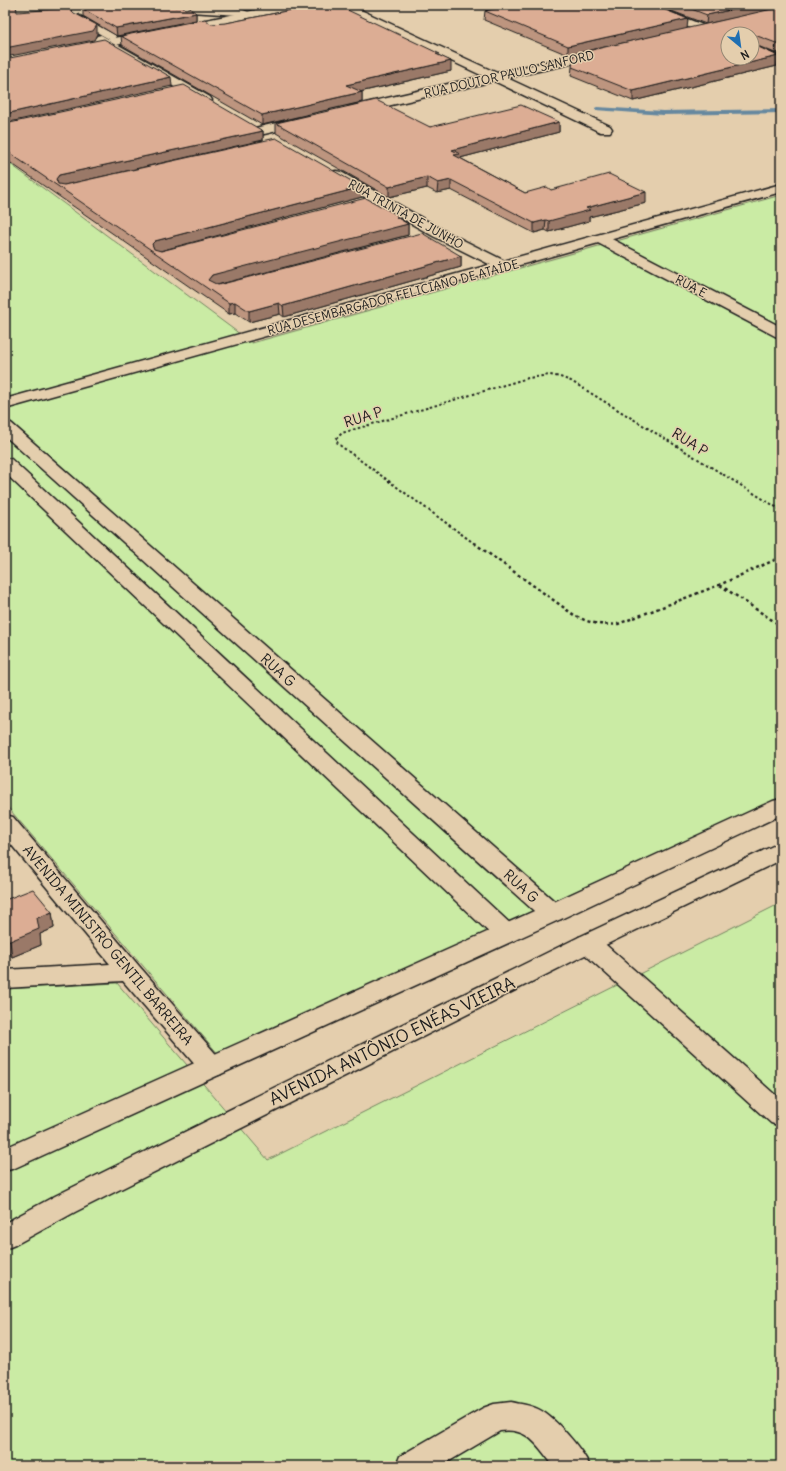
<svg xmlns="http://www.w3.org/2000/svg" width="786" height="1471" font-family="Delius,sans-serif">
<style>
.green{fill:#caeba4;stroke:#738460}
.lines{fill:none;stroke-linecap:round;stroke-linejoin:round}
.stream{fill:#66889f;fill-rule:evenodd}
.lane-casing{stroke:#1c1c1c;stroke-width:3}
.street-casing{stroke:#1c1c1c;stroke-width:3}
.secondary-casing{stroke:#1c1c1c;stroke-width:3}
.path-far1{stroke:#1c1c1c;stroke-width:2;stroke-dasharray:2.5 2.5;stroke-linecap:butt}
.path{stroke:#1c1c1c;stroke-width:2.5;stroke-dasharray:3 3;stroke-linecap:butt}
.lane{fill:#e4cead;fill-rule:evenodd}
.street{fill:#e4cead;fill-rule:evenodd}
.secondary{fill:#e4cead;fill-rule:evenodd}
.wall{fill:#bd957f;stroke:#1c1c1c}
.shaded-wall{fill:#9a7968;stroke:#1c1c1c}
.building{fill:#dcad94;stroke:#1c1c1c}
.labels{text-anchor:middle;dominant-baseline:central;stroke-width:3;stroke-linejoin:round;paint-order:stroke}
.far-street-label{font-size:12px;fill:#1c1c1c;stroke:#e4cead}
.street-label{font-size:14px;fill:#1c1c1c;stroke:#e4cead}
.near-street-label{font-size:17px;fill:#1c1c1c;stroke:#e4cead}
</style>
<rect width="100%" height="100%" fill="#e4cead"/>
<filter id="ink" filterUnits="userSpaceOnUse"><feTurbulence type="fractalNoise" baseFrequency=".025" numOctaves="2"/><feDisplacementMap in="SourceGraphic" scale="8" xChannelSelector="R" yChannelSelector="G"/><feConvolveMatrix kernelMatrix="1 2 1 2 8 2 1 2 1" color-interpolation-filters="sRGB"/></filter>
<g filter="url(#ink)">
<path class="green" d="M 5,160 L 252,343 L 781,195 L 781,797 L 219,1055 L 5,804 Z
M 781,903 L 781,1466 L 5,1466 L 5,989 L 117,983 L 268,1160 Z"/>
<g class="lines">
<path class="stream" d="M 597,107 L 663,111 L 781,109 L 781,113 L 663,115 L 595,110 L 595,108 Z"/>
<g class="lane-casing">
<path id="lane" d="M 78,15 L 115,35 L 116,37 L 112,40 L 109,39 L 75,20 L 74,18 L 75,16 Z"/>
</g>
<g class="street-casing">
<path id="street" d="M 117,5 L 180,5 L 241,9 L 251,13 L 253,15 L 251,17 L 247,18 L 239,15 L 123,8 L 119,7 Z
M 335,5 L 350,5 L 497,73 L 602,49 L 606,50 L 608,53 L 606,56 L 507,78 L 610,126 L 612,129 L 610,132 L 600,132 L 494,81 L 353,114 L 348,113 L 347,110 L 348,107 L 483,76 L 337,7 Z
M 636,5 L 652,5 L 728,35 L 728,43 L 638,7 Z
M 101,35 L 210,97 L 212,100 L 210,103 L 202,103 L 97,42 L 95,39 L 97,36 Z
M 752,45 L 781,57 L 781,65 L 752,53 Z
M 306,116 L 311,117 L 312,120 L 311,123 L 260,135 L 255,134 L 253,131 L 255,128 Z
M 336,171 L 341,172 L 443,230 L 509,263 L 512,266 L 509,269 L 504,271 L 499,269 L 433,236 L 331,178 L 329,175 L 331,172 Z
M 601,235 L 606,236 L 781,327 L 781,338 L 775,336 L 596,242 L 594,239 L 596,236 Z
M 5,422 L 11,423 L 561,907 L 564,913 L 561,919 L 552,921 L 543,919 L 5,436 Z
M 5,458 L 11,459 L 515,928 L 518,934 L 515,940 L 506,942 L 497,940 L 5,473 Z
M 5,815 L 13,817 L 139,966 L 221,1060 L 225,1067 L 221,1074 L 212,1077 L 203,1074 L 123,981 L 5,988 L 5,970 L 110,964 L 5,837 Z
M 588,935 L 597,937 L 781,1100 L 781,1126 L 771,1123 L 579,949 L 575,943 L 579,937 Z
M 511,1402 C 520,1404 530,1405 538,1409 C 555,1417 582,1449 590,1466 L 554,1466 C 537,1446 529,1427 500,1431 L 441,1466 L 396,1466 L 400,1456 L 483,1408 L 494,1404 Z"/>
</g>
<g class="secondary-casing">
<path id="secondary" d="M 281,5 L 304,5 L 302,7 L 298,8 L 81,52 L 77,51 L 75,48 L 5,61 L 5,53 L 94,37 L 100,41 Z
M 781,184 L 781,192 L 5,409 L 5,399 Z
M 781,799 L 781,815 L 561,919 L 15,1168 L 5,1171 L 5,1148 L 543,907 L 773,801 Z
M 781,844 L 781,860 L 597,949 L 75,1212 L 15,1245 L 5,1249 L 5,1223 L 55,1196 L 579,937 L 773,846 Z"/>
</g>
<path class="path-far1" d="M 475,544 L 338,444 L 336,439 L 342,433 L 528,378 L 550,375 L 560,377 L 571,381 L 781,510"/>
<path class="path" d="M 474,543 L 574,615 C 588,623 602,626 618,624 L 719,585 L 781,557
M 720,585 L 781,626"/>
<use href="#lane" class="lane"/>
<use href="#street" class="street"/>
<use href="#secondary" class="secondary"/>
</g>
<path class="wall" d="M 476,5 L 653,5 L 687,29 L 568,55 L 484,20 L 485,11 L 488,10 Z
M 656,5 L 781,5 L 781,52 L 775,53 L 728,34 L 778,56 L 777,66 L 633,101 L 571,76 L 572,67 L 706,24 Z
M 175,7 L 185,9 L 196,13 L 196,20 L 117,36 L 83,16 L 83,9 Z
M 211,24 L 440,56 L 451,71 L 360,92 L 362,92 L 362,102 L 262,125 L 122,45 L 121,36 Z
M 559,122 L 559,132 L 460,158 L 525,193 L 551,190 L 646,203 L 589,217 L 589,221 L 549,232 L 545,230 L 534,233 L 451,190 L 437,193 L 427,188 L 389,197 L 276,133 L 276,123 L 430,127 Z
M 5,124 L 263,131 L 263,140 L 63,185 L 64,185 L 362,187 L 362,197 L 160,250 L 399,219 L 408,224 L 408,235 L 216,285 L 218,285 L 461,256 L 461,267 L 284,317 L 280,314 L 249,322 L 235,313 L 229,314 L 5,159 Z
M 5,900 L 52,912 L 54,928 L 40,934 L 41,945 L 12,957 L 5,948 Z"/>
<path class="shaded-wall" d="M 753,5 L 781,5 L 781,8 L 706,24 L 707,15 Z
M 196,13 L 196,20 L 117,36 L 116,28 Z
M 688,19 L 687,29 L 568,55 L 568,46 Z
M 97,25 L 97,34 L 94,40 L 5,57 L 5,48 Z
M 781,42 L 781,52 L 775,53 L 776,43 Z
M 778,56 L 777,66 L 633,101 L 633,91 Z
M 451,61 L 451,71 L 346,95 L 346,85 Z
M 171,77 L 172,86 L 5,123 L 5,114 Z
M 362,92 L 362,102 L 262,125 L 262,115 Z
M 559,122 L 559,132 L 460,158 L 460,164 L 452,150 Z
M 263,131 L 263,140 L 60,186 L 59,187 L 56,179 L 59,175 Z
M 427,177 L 427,188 L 389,197 L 389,187 Z
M 451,180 L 451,190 L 437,193 L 438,183 Z
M 362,187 L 362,197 L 156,252 L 155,253 L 152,244 L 155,241 Z
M 646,192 L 646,203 L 589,217 L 589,221 L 549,232 L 549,221 L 586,208 Z
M 399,216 L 399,226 L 408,224 L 408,235 L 213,286 L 208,280 L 212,275 Z
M 546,220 L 545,230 L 534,233 L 534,223 Z
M 461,256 L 461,267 L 284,317 L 283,306 Z
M 235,302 L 235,313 L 229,314 L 229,303 Z
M 279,303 L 280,314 L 249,322 L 249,311 Z
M 52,912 L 54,928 L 40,934 L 41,945 L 12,957 L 10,941 L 37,918 Z"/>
<path class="building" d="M 5,5 L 16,5 L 17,12 L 69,8 L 74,13 L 97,25 L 93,31 L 5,48 Z
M 138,5 L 174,5 L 175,7 L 183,6 L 185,9 L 190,8 L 196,13 L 116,28 L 83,9 Z
M 316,5 L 337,5 L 440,54 L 436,54 L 451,61 L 346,85 L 362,92 L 262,115 L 121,36 L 205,19 L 211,24 L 226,23 Z
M 498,5 L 653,5 L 688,19 L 568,46 L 485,11 L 503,7 Z
M 681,5 L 753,5 L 707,15 Z
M 781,7 L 781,42 L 776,43 L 752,34 L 752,38 L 752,34 L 728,34 L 728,58 L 752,58 L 752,44 L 778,56 L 633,91 L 572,67 L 574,54 Z
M 104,39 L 171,77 L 5,114 L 5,59 Z
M 184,85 L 263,131 L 59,175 L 56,179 L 58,184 L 64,185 L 276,138 L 362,187 L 155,241 L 152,244 L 154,249 L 161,251 L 366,198 L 399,216 L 396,217 L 408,224 L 212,275 L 208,280 L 218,285 L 422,233 L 461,256 L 283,306 L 279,303 L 249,311 L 235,302 L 229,303 L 220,297 L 5,150 L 5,124 Z
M 376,100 L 430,127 L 521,105 L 559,122 L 452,150 L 460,154 L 454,155 L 525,193 L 547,187 L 551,190 L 609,174 L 646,192 L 586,208 L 590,210 L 549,221 L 546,220 L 534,223 L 451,180 L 438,183 L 427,177 L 389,187 L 276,123 Z
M 33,889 L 52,912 L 37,918 L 39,929 L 10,941 L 5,935 L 5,916 L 7,916 L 5,914 L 5,900 Z"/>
</g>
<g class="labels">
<g class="far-street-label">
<text transform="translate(509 74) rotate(-13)">RUA DOUTOR PAULO SANFORD</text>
<text transform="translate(406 214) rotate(29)">RUA TRINTA DE JUNHO</text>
<text transform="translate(691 286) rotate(28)">RUA E</text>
<text transform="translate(393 297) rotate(-15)">RUA DESEMBARGADOR FELICIANO DE ATAÍDE</text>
</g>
<g class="street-label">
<text transform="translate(363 417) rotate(-17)">RUA P</text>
<text transform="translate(690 442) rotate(32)">RUA P</text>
<text transform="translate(278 670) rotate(42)">RUA G</text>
<text transform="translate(521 886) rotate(42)">RUA G</text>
<text transform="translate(108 945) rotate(50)">AVENIDA MINISTRO GENTIL BARREIRA</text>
</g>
<g class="near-street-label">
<text transform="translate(392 1041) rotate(-26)">AVENIDA ANTÔNIO ENÉAS VIEIRA</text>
</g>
</g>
<rect width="786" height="1471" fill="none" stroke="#e4cead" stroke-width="20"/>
<rect x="10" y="10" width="766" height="1451" fill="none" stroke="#1c1c1c" stroke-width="1.5" filter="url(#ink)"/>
<g transform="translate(740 46) rotate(151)"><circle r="19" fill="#e4cead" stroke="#948773"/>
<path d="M0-3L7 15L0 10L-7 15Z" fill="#1f6fb2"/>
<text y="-6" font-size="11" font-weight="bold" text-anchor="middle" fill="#1c1c1c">N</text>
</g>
</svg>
